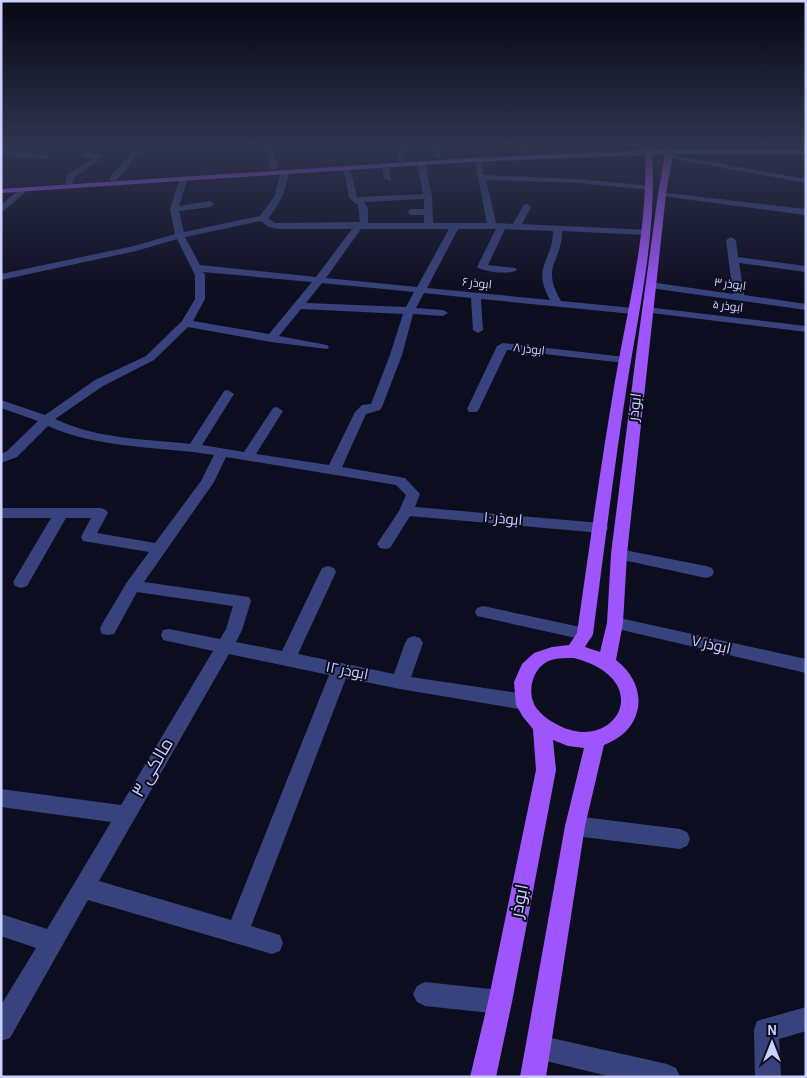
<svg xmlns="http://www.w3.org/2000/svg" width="807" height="1078" font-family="'Alegreya Sans',Cairo,sans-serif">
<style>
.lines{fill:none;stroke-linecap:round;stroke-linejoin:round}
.minor{fill:#38437e;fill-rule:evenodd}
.major{fill:#9f55fd;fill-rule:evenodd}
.labels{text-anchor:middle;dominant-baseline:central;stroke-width:4;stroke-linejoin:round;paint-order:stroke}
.far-street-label{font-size:12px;fill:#ccd0fe;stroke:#0d0d20}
.street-label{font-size:15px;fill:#ccd0fe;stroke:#0d0d20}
.near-street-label{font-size:18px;fill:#ccd0fe;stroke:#0d0d20}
</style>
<rect width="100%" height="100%" fill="#0d0d20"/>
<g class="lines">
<path class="minor" d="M 137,146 L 144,146 L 116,181 L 110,181 L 110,177 Z
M 265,146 L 305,146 L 301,148 L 273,150 L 278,168 L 274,170 L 270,168 Z
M 400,146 L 407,146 L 404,160 L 400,162 L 396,160 Z
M 435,146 L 442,146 L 440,159 L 433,157 Z
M 524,146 L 531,146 L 523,154 L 519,152 Z
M 604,146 L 615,146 L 616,147 L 612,149 Z
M 796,146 L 804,146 L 805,147 L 801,149 Z
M 6,152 L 45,155 L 49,157 L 45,159 L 9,156 L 5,154 Z
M 83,153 L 101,154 L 105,156 L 75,177 L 72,184 L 66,184 L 65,182 L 68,174 L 93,158 L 83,157 Z
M 666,154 L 806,179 L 806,183 L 669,158 L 666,158 Z
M 474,157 L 481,159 L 484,175 L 579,179 L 653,186 L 654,188 L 650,190 L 579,183 L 486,180 L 496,223 L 513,224 L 524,205 L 527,204 L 531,207 L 522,224 L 649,230 L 649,234 L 646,235 L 562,231 C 562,263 540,265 561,301 L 633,308 L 638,311 L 633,314 L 481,299 L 483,330 L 478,333 L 473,330 L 471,298 L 424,293 L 416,308 L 443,310 L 448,313 L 443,316 L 413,314 L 402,355 L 382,407 L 380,410 L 366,414 L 342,467 L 405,478 L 420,494 L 415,507 L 601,523 L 606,524 L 608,528 L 606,532 L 601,533 L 410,516 L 390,548 L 385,549 L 380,548 L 377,544 L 399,511 L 406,495 L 396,485 L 226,457 L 214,482 L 144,582 L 249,597 L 251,601 L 242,630 L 236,642 L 282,651 L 322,568 L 328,566 L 334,568 L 336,572 L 298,654 L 394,674 L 405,643 L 408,638 L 414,636 L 420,638 L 423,643 L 411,677 L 525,694 L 531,697 L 534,702 L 531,707 L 525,710 L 400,689 L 346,678 L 251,926 L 280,935 L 283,943 L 280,951 L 272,954 L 88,900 L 10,1038 L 1,1041 L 1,1005 L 36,948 L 1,936 L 1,914 L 47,929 L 111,822 L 1,807 L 1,789 L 121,805 L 213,651 L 163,640 L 161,635 L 163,630 L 169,629 L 220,639 L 226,629 L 233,606 L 137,592 L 114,634 L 108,635 L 102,634 L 100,629 L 102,624 L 127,582 L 149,552 L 83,541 L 81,537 L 91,518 L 66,518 L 27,586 L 21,588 L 15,586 L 13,582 L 51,518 L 1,518 L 1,508 L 101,508 L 106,510 L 108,513 L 97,533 L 155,543 L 201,481 L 214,455 C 159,446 99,449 48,426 L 17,457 L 1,463 L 1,454 L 7,451 L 38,421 L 1,408 L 1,400 L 45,415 L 95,380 L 146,356 L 182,321 L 195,299 L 195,275 L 177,239 L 136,251 L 1,280 L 1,274 L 134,246 L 175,234 L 170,209 L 180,178 L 184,176 L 188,178 L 179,206 L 210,201 L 214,204 L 210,207 L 179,211 L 184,232 L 260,216 L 274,197 L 281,172 L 285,170 L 289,172 C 286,189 280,205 268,218 L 275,223 L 360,222 L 358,205 L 349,198 L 343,166 L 350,168 L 357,197 L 359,197 L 423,194 L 417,163 L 421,161 L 425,163 L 432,196 L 433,223 L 487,223 ZM 424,199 L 424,209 L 411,209 L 407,212 L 411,215 L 424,215 L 424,223 L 368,223 L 368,208 L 364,202 ZM 261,221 L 269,227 L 279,229 L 352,229 L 316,277 L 200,265 L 185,237 ZM 361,229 L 449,229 L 417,287 L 326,278 ZM 458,229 L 496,229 L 477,267 C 484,272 510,275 517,270 L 515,268 L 488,265 L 505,229 L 553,231 C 553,262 531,265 550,300 L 427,288 ZM 203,272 L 312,282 L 269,334 L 193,321 L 205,299 L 205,275 ZM 322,283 L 414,292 L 406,307 L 306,303 ZM 301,309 L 403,314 L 390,355 L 371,404 L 362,405 L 355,412 L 329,465 L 256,454 L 283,411 L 277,407 L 273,408 L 244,452 L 202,445 L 234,394 L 228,390 L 224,391 L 190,444 C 145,439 97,439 55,419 L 103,386 L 154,360 L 188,327 L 271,342 L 327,349 L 329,347 L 327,345 L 279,336 ZM 229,654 L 329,675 L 231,920 L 99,881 Z
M 382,163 L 389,165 L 391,181 L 384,179 Z
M 21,188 L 28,190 L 1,213 L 1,205 Z
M 659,192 L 806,209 L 806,215 L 662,196 L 658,194 Z
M 731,237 L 736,240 L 738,257 L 806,266 L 806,272 L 739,263 L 744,295 L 806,304 L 806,310 L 650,288 L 645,285 L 650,282 L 733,294 L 726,240 Z
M 647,307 L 806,326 L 806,332 L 643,312 L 642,310 L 643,308 Z
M 503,343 L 625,357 L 631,360 L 625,363 L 507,350 L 479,409 L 477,412 L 469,412 L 467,409 L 497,346 Z
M 619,549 L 706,566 L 712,568 L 714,572 L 712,576 L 706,578 L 614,558 L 611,554 L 614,550 Z
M 483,606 L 585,628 L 591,629 L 593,634 L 591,639 L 585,640 L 477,616 L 475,612 L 477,608 Z
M 615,617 L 806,659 L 806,673 L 609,627 L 607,623 L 609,619 Z
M 575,816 L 680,829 L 687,832 L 690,839 L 687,846 L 680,849 L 575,836 L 568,833 L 565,826 L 568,819 Z
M 425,982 L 500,990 L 508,994 L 512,1002 L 508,1010 L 500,1014 L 425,1006 L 417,1002 L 413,994 L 417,986 Z
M 806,1007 L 806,1031 L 779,1039 L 781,1077 L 755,1077 L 754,1030 L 757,1021 Z
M 538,1035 L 667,1064 L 676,1068 L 680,1077 L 612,1077 L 538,1059 L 529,1056 L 526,1047 L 529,1038 Z"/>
<path class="major" d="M 645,146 L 651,146 L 652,150 L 665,150 L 665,146 L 671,146 L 672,150 L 806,150 L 806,154 L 673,154 L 666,194 L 627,554 L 623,623 L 616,660 C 650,686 645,730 604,745 L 585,826 L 546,1077 L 520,1077 L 565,826 L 584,748 L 568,746 L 553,740 L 556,770 L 512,1002 L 496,1077 L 470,1077 L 488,1002 L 536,770 L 533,729 L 523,717 L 516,705 L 514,682 L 522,664 L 534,653 L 552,647 L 569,645 L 577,633 C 589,549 601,464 615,381 C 628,306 648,231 645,155 L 469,162 L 1,193 L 1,189 L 469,158 L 645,150 ZM 665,154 L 658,194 L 636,355 L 611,554 L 607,623 L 600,652 L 585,647 L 593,634 C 604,551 614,468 627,385 C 639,309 657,232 652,155 ZM 574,658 C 658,680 615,755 558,725 C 548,720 537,712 533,702 C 528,686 534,666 551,660 C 558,658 567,658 574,658 Z"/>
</g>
<linearGradient id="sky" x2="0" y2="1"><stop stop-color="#070712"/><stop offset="0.49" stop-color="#2f354e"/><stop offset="1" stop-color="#2f354e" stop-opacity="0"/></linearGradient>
<rect width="807" height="296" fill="url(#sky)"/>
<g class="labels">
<g class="far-street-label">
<text transform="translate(477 283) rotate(6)">ابوذر ۶</text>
<text transform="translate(730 284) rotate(8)">ابوذر ۳</text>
<text transform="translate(728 306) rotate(7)">ابوذر ۵</text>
<text transform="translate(529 349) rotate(7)">ابوذر ۸</text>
</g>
<g class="street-label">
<text transform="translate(635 407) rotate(-83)">ابوذر</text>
<text transform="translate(503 519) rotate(5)">ابوذر ۱۰</text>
<text transform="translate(711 645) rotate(13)">ابوذر ۷</text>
<text transform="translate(347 671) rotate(11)">ابوذر ۱۲</text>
</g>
<g class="near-street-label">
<text transform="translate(153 768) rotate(-60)">مالکی ۳</text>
<text transform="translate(520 901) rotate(-79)">ابوذر</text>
</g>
</g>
<rect width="807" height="1078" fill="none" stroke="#ccd0fe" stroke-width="5"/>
<g transform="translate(772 1043)" stroke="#0d0d20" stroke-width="4" paint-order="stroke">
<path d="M0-4L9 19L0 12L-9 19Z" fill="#ccd0fe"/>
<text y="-8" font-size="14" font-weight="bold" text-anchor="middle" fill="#ccd0fe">N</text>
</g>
</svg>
